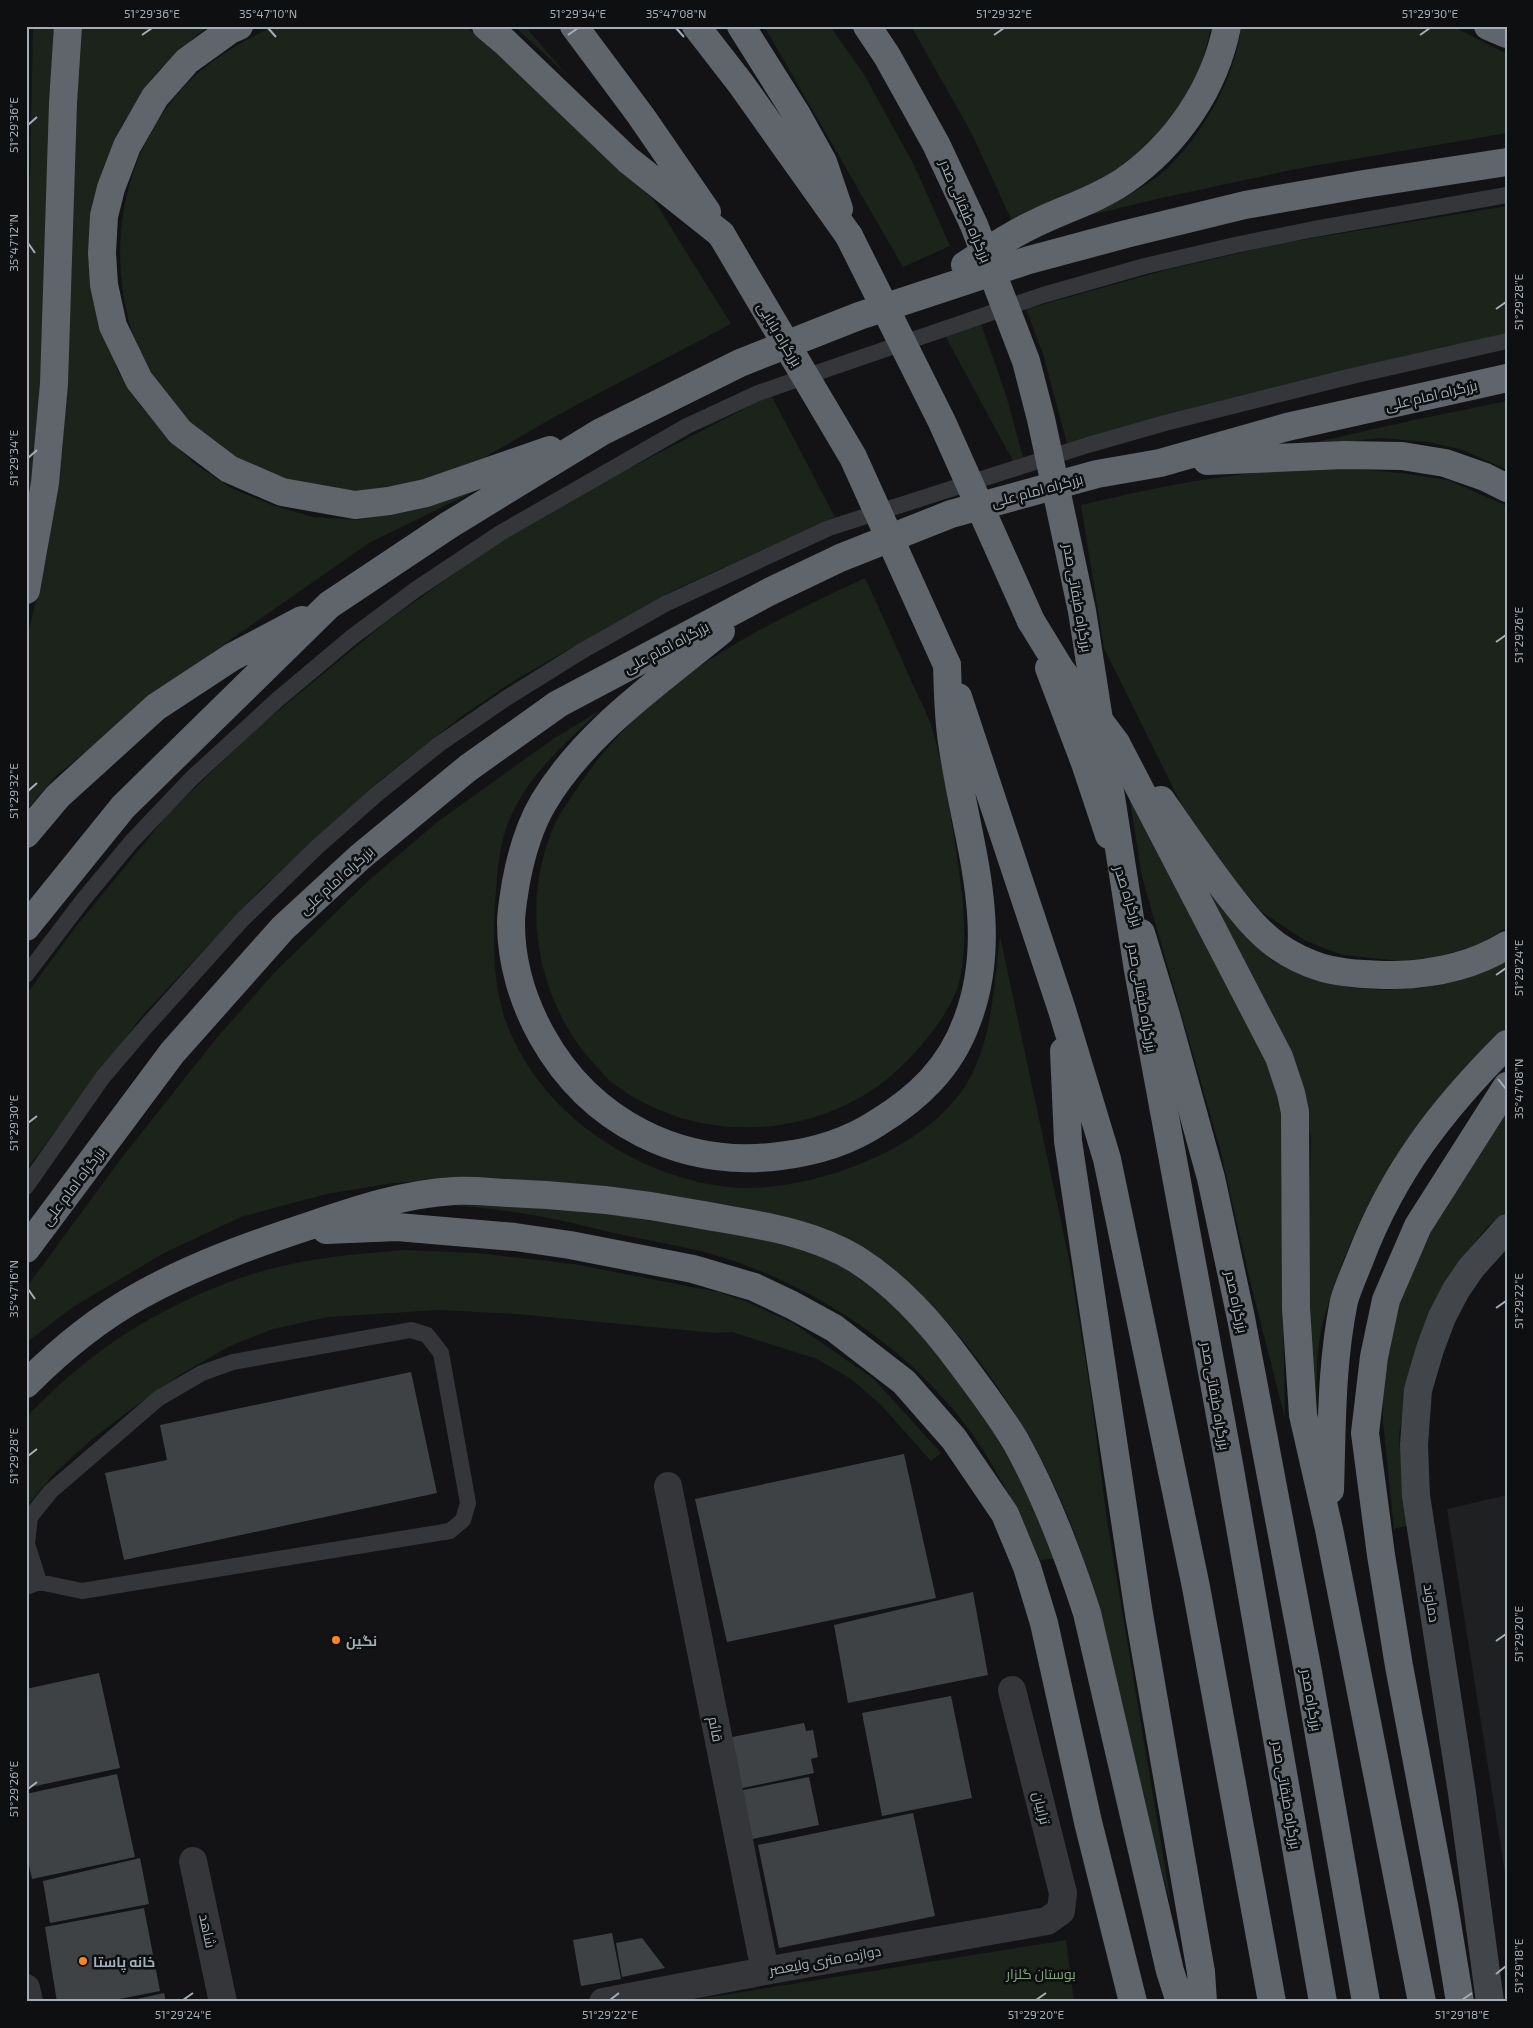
<svg xmlns="http://www.w3.org/2000/svg" width="1533" height="2028" font-family="'Exo 2',Cairo,sans-serif">
<style>
.built{fill:#1f2022}
.green{fill:#1b231b}
.building{fill:#3f4245}
.lines{fill:none;stroke-linecap:round;stroke-linejoin:round}
.lane{stroke:#34363a;stroke-width:16}
.street{stroke:#34363a;stroke-width:28}
.secondary{stroke:#42464a;stroke-width:28}
.highway{stroke:#60656c;stroke-width:28}
.highway-bridge{stroke:#60656c;stroke-width:28}
.ticks{fill:none;stroke:#a4aeb6;stroke-width:2}
.poi-dot{fill:#fe8422;stroke:#0e0f10;stroke-width:2}
.labels{text-anchor:middle;dominant-baseline:central;stroke-width:5;stroke-linejoin:round;paint-order:stroke}
.street-label{font-size:14px;fill:#a4aeb6;stroke:#0e0f10}
.poi-label{font-size:14px;font-weight:bold;fill:#a4aeb6;stroke:#0e0f10;text-anchor:start}
.park-label{font-size:14px;fill:#80a379;stroke:#0e0f10}
.neatline{fill:none;stroke:#a4aeb6;stroke-width:2}
.ticks-label{font-size:12px;text-anchor:middle;fill:#a4aeb6}
</style>
<rect width="100%" height="100%" fill="#131315"/>
<path class="built" d="M 1507,1495 L 1507,1885 L 1447,1509 Z"/>
<path class="green" d="M 33,26 L 56,26 L 40,429 L 26,512 L 26,385 Z
M 81,26 L 210,26 L 198,34 L 157,72 L 122,125 L 107,161 L 105,336 L 118,371 L 140,405 L 165,436 L 195,464 L 231,488 L 272,505 L 313,517 L 357,520 L 396,513 L 477,490 L 369,543 L 233,638 L 145,703 L 55,777 L 26,811 L 26,642 L 47,555 L 62,450 L 70,308 L 74,147 Z
M 274,26 L 466,26 L 507,62 L 569,122 L 654,200 L 731,324 C 672,356 612,385 553,418 C 509,442 457,479 407,487 C 357,495 299,490 253,468 C 242,463 231,454 221,447 C 213,441 203,435 195,428 C 179,415 152,378 142,359 C 136,347 132,332 128,318 C 109,241 124,161 174,98 C 200,65 237,44 274,26 Z
M 514,26 L 525,26 L 566,74 Z
M 764,26 L 830,26 L 865,76 L 915,167 L 950,246 L 903,267 Z
M 911,26 L 1211,26 C 1206,51 1199,76 1186,98 C 1171,125 1129,165 1102,180 C 1073,195 1042,207 1012,221 L 972,134 Z
M 1241,26 L 1452,26 L 1507,54 L 1507,133 L 1296,169 L 1161,198 L 1086,216 C 1110,205 1135,193 1157,177 C 1197,146 1237,77 1241,26 Z
M 1507,206 L 1507,333 L 1159,417 L 1067,444 L 1043,354 L 1026,309 L 1166,270 L 1283,243 Z
M 980,321 L 1006,395 L 1023,457 L 1013,461 L 942,330 Z
M 771,395 L 835,517 L 672,591 L 515,680 L 462,716 L 382,779 L 260,890 L 142,1016 L 26,1170 L 26,995 L 74,929 L 170,812 L 255,730 L 386,622 L 505,538 L 601,483 Z
M 1507,401 L 1507,470 L 1463,450 L 1428,442 L 1380,438 L 1285,449 L 1414,420 Z
M 1356,469 L 1402,473 L 1448,480 L 1507,506 L 1507,927 L 1479,945 L 1436,957 L 1400,961 L 1342,955 L 1304,940 L 1262,912 L 1223,868 L 1191,824 L 1104,648 L 1081,505 C 1146,490 1213,475 1280,471 C 1305,469 1331,470 1356,469 Z
M 865,578 C 880,610 895,643 909,676 C 916,692 925,708 931,725 C 942,759 947,795 953,830 C 960,879 971,933 959,983 C 950,1016 912,1059 886,1080 C 808,1141 694,1144 614,1084 C 608,1080 603,1074 598,1068 C 537,1005 519,906 554,826 C 560,812 570,800 578,787 C 649,680 754,630 865,578 Z
M 599,711 C 564,745 524,778 507,826 C 498,851 497,879 495,905 C 493,941 493,981 504,1016 C 534,1106 623,1169 714,1185 C 761,1194 817,1181 860,1164 C 904,1146 948,1119 971,1076 C 993,1033 994,983 1000,936 L 1069,1259 L 1090,1388 L 1107,1520 L 1172,1909 C 1157,1850 1140,1792 1126,1733 C 1111,1665 1098,1596 1074,1532 C 1047,1461 1007,1394 959,1336 C 938,1311 913,1289 889,1267 L 563,1183 L 490,1178 L 394,1183 L 326,1194 L 241,1217 L 164,1253 L 73,1307 L 26,1343 L 26,1288 L 120,1160 L 215,1040 L 274,973 L 367,882 L 436,823 L 553,739 Z
M 1128,788 L 1270,1065 L 1279,1092 L 1283,1126 L 1282,1251 L 1285,1418 L 1251,1285 L 1220,1149 L 1142,877 Z
M 1178,835 L 1249,937 L 1272,961 L 1308,977 L 1352,988 L 1389,990 L 1428,985 L 1507,960 L 1507,1027 C 1487,1048 1465,1068 1447,1090 C 1398,1149 1361,1207 1337,1279 C 1331,1296 1325,1313 1321,1330 C 1312,1376 1319,1435 1323,1482 L 1312,1387 L 1307,1306 L 1311,1138 L 1301,1084 L 1273,1015 Z
M 1507,1112 L 1507,1211 L 1487,1227 L 1459,1264 L 1406,1394 L 1399,1435 L 1402,1474 L 1409,1525 L 1394,1529 L 1383,1423 L 1383,1394 L 1392,1332 L 1400,1299 L 1424,1239 Z
M 448,1205 L 522,1206 L 612,1213 L 798,1244 L 862,1276 L 915,1324 L 1007,1446 L 1059,1558 L 1040,1560 C 1024,1523 1006,1487 985,1453 C 928,1363 836,1298 737,1262 C 701,1249 661,1243 623,1235 C 589,1227 554,1218 520,1213 C 496,1209 472,1207 448,1205 Z
M 404,1250 L 476,1253 L 574,1264 L 718,1292 L 745,1301 L 793,1323 L 874,1379 L 941,1453 L 931,1461 L 881,1405 L 851,1379 L 817,1359 L 732,1332 L 715,1333 L 516,1314 L 439,1310 L 328,1317 L 273,1329 L 230,1346 L 181,1374 L 133,1408 L 92,1439 L 55,1473 L 26,1507 L 26,1417 C 48,1395 70,1374 94,1356 C 141,1319 212,1284 270,1269 C 314,1257 359,1254 404,1250 Z
M 1066,1940 L 1074,2002 L 701,2002 L 698,1999 Z"/>
<path class="building" d="M 411,1372 L 437,1493 L 124,1560 L 105,1473 L 167,1460 L 160,1425 Z
M 904,1454 L 936,1598 L 727,1642 L 695,1499 Z
M 973,1592 L 988,1675 L 848,1703 L 834,1625 Z
M 99,1673 L 120,1768 L 26,1788 L 26,1689 Z
M 951,1696 L 972,1798 L 882,1816 L 862,1713 Z
M 804,1723 L 806,1731 L 813,1730 L 818,1757 L 811,1759 L 814,1773 L 733,1790 L 722,1739 Z
M 117,1774 L 135,1857 L 32,1879 L 26,1851 L 26,1794 Z
M 809,1777 L 819,1825 L 743,1841 L 733,1792 Z
M 913,1813 L 935,1916 L 779,1948 L 758,1845 Z
M 140,1858 L 149,1904 L 50,1923 L 43,1881 Z
M 144,1908 L 160,1991 L 104,2002 L 57,2002 L 45,1927 Z
M 612,1933 L 621,1979 L 581,1986 L 573,1940 Z
M 642,1938 L 665,1968 L 622,1977 L 616,1943 Z
M 164,1993 L 166,2002 L 128,2002 L 128,2001 Z"/>
<g class="lines">
<path class="lane" d="M 26,975 L 83,900 L 132,841 L 193,777 L 277,700 L 352,637 L 415,590 L 502,532 L 687,426 L 758,393 L 1043,295 L 1145,266 L 1235,245 L 1314,229 L 1507,195
M 26,1187 L 103,1077 L 143,1030 L 242,920 L 317,847 L 377,794 L 438,745 L 505,699 L 582,651 L 665,604 L 829,528 L 1088,445 L 1165,423 L 1352,376 L 1507,341
M 26,1587 L 39,1582 L 82,1591 L 450,1531 L 463,1520 L 468,1503 L 441,1353 L 427,1335 L 411,1330 L 233,1362 L 202,1373 L 159,1398 L 51,1491 L 30,1517 L 27,1544 L 39,1582"/>
<path class="street" d="M 668,1486 L 765,1971
M 193,1861 L 223,2002
M 26,1988 L 29,2002
M 603,2002 L 765,1971 L 1047,1921 L 1061,1911 L 1063,1893 L 1012,1690"/>
<path class="secondary" d="M 1490,2002 L 1462,1793 L 1416,1496 L 1414,1445 L 1418,1390 L 1430,1349 L 1442,1317 L 1456,1290 L 1471,1268 L 1507,1228"/>
<path class="highway" d="M 239,26 L 230,30 L 187,61 L 155,97 L 127,146 L 111,188 L 104,216 L 102,253 L 104,285 L 113,326 L 139,380 L 180,432 L 229,469 L 282,492 L 355,505 L 389,501 L 426,493 L 550,450
M 486,26 L 505,42 L 628,160 L 721,234
M 574,26 L 641,116 L 707,212
M 696,26 L 741,84 L 849,236
M 741,26 L 797,115 L 823,162 L 839,209
M 1488,26 L 1507,34
M 965,265 C 987,251 1010,235 1034,224 C 1064,209 1096,200 1124,181 C 1176,145 1215,88 1227,26
M 1207,461 L 1344,455 L 1402,456 L 1445,463 L 1485,477 L 1507,488
M 26,590 L 45,483 L 54,384 L 63,103 L 68,26
M 1031,621 L 1061,670 L 1116,743 L 1279,1057 L 1291,1093 L 1295,1112 L 1296,1308 L 1303,1415 L 1329,1529 L 1422,2002
M 721,631 C 659,682 585,732 543,803 C 529,827 521,855 516,882 C 514,895 511,910 511,923 C 511,962 523,1002 542,1036 C 590,1122 681,1169 780,1156 C 814,1152 848,1142 877,1123 C 918,1098 950,1068 967,1021 C 1002,929 966,840 953,748 C 948,721 948,693 947,665
M 1049,668 L 1085,763 L 1109,835
M 958,697 L 1062,1010 L 1107,1159 L 1196,1587 L 1272,2002
M 1161,800 C 1183,832 1205,864 1229,895 C 1243,913 1257,931 1276,945 C 1290,955 1307,963 1323,968 C 1345,974 1372,975 1395,975 C 1434,974 1473,966 1507,945
M 26,834 L 58,796 L 156,707 L 232,657 L 302,620
M 26,927 L 123,807 L 329,605 L 449,525 L 601,432 L 740,363 L 859,316 L 1029,260 L 1126,234 L 1245,205 L 1364,184 L 1507,162
M 1141,933 L 1166,1015 L 1211,1178 L 1241,1318 L 1308,1672 L 1366,2002
M 1064,1051 L 1068,1141 L 1139,1614 L 1201,1972 L 1203,2002
M 326,1230 L 397,1227 L 515,1237 L 570,1245 L 693,1269 L 754,1287 L 792,1305 L 834,1328 L 904,1382 L 954,1439 L 1005,1514 L 1027,1567 L 1044,1623 L 1088,1822 L 1133,2002
M 26,1249 L 172,1053 L 283,928 L 360,857 L 468,768 L 558,704 L 767,593 L 840,558 L 951,514 L 1097,474 L 1160,463 L 1287,427 L 1507,378
M 26,1384 C 60,1350 99,1318 141,1295 C 195,1265 254,1244 312,1225 C 359,1209 404,1194 454,1191 C 471,1190 489,1192 507,1193 C 571,1195 634,1202 697,1214 C 751,1224 808,1230 856,1259 C 899,1286 933,1325 963,1366 C 981,1390 1000,1415 1016,1442 C 1046,1496 1068,1554 1087,1613 L 1170,1971 L 1180,2002
M 1330,1490 C 1332,1426 1331,1365 1344,1301 C 1348,1287 1355,1272 1360,1259 C 1393,1172 1442,1109 1507,1044
M 1460,2002 L 1444,1905 L 1399,1666 L 1381,1555 L 1365,1433 L 1374,1357 L 1386,1300 L 1418,1226 L 1507,1086"/>
<path class="highway-bridge" d="M 867,26 L 887,56 L 936,144 L 974,225 L 1026,361 L 1041,419 L 1082,611 L 1138,970 L 1229,1464 L 1323,2002
M 721,234 L 853,457 L 947,665
M 849,236 L 942,422 L 1031,621"/>
</g>
<path class="ticks" d="M 268,28 L 276,37M 676,28 L 684,37M 142,35 L 152,28M 568,35 L 578,28M 994,35 L 1004,28M 1420,35 L 1430,28M 28,125 L 37,117M 28,243 L 35,253M 1496,309 L 1506,302M 28,458 L 37,450M 1496,642 L 1506,635M 28,791 L 37,783M 1496,975 L 1506,968M 1498,1079 L 1506,1089M 28,1123 L 37,1116M 28,1289 L 35,1299M 1496,1308 L 1506,1301M 28,1456 L 37,1449M 1496,1641 L 1506,1634M 28,1789 L 37,1782M 1496,1974 L 1506,1966M 183,2000 L 193,1993M 610,2000 L 619,1993M 1036,2000 L 1046,1993M 1462,2000 L 1472,1993"/>
<g class="poi-dot">
<circle cx="336" cy="1640" r="5"/>
<circle cx="83" cy="1961" r="5"/>
</g>
<g class="labels">
<g class="street-label">
<text transform="translate(966 211) rotate(67)">بزرگراه طبقاتی صدر</text>
<text transform="translate(780 334) rotate(59)">بزرگراه بابایی</text>
<text transform="translate(1431 395) rotate(-13)">بزرگراه امام علی</text>
<text transform="translate(1037 490) rotate(-15)">بزرگراه امام علی</text>
<text transform="translate(1078 598) rotate(80)">بزرگراه طبقاتی صدر</text>
<text transform="translate(666 647) rotate(-28)">بزرگراه امام علی</text>
<text transform="translate(336 880) rotate(-42)">بزرگراه امام علی</text>
<text transform="translate(1129 896) rotate(72)">بزرگراه صدر</text>
<text transform="translate(1143 998) rotate(80)">بزرگراه طبقاتی صدر</text>
<text transform="translate(73 1186) rotate(-53)">بزرگراه امام علی</text>
<text transform="translate(1237 1302) rotate(78)">بزرگراه صدر</text>
<text transform="translate(1216 1396) rotate(80)">بزرگراه طبقاتی صدر</text>
<text transform="translate(1432 1603) rotate(81)">دماوند</text>
<text transform="translate(1312 1700) rotate(80)">بزرگراه صدر</text>
<text transform="translate(716 1729) rotate(79)">قائم</text>
<text transform="translate(1287 1795) rotate(80)">بزرگراه طبقاتی صدر</text>
<text transform="translate(1042 1808) rotate(76)">ترابیان</text>
<text transform="translate(208 1931) rotate(78)">شاهد</text>
<text transform="translate(825 1960) rotate(-10)">دوازده متری ولیعصر</text>
</g>
<g class="poi-label">
<text x="346" y="1640">نگین</text>
<text x="93" y="1961">خانه پاستا</text>
</g>
<g class="park-label">
<text x="1041" y="1973">بوستان گلزار</text>
</g>
</g>
<rect width="1533" height="2028" fill="none" stroke="#0e0f10" stroke-width="55"/>
<rect x="28" y="28" width="1478" height="1972" class="neatline"/>
<g class="ticks-label">
<text x="152" y="18">51°29'36"E</text>
<text x="268" y="18">35°47'10"N</text>
<text x="578" y="18">51°29'34"E</text>
<text x="676" y="18">35°47'08"N</text>
<text x="1004" y="18">51°29'32"E</text>
<text x="1430" y="18">51°29'30"E</text>
<text transform="translate(14 125) rotate(-90)" y="4">51°29'36"E</text>
<text transform="translate(14 243) rotate(-90)" y="4">35°47'12"N</text>
<text transform="translate(1519 302) rotate(-90)" y="4">51°29'28"E</text>
<text transform="translate(14 458) rotate(-90)" y="4">51°29'34"E</text>
<text transform="translate(1519 635) rotate(-90)" y="4">51°29'26"E</text>
<text transform="translate(14 791) rotate(-90)" y="4">51°29'32"E</text>
<text transform="translate(1519 968) rotate(-90)" y="4">51°29'24"E</text>
<text transform="translate(1519 1089) rotate(-90)" y="4">35°47'08"N</text>
<text transform="translate(14 1123) rotate(-90)" y="4">51°29'30"E</text>
<text transform="translate(14 1289) rotate(-90)" y="4">35°47'16"N</text>
<text transform="translate(1519 1301) rotate(-90)" y="4">51°29'22"E</text>
<text transform="translate(14 1456) rotate(-90)" y="4">51°29'28"E</text>
<text transform="translate(1519 1634) rotate(-90)" y="4">51°29'20"E</text>
<text transform="translate(14 1789) rotate(-90)" y="4">51°29'26"E</text>
<text transform="translate(1519 1966) rotate(-90)" y="4">51°29'18"E</text>
<text x="183" y="2019">51°29'24"E</text>
<text x="610" y="2019">51°29'22"E</text>
<text x="1036" y="2019">51°29'20"E</text>
<text x="1462" y="2019">51°29'18"E</text>
</g>
</svg>
